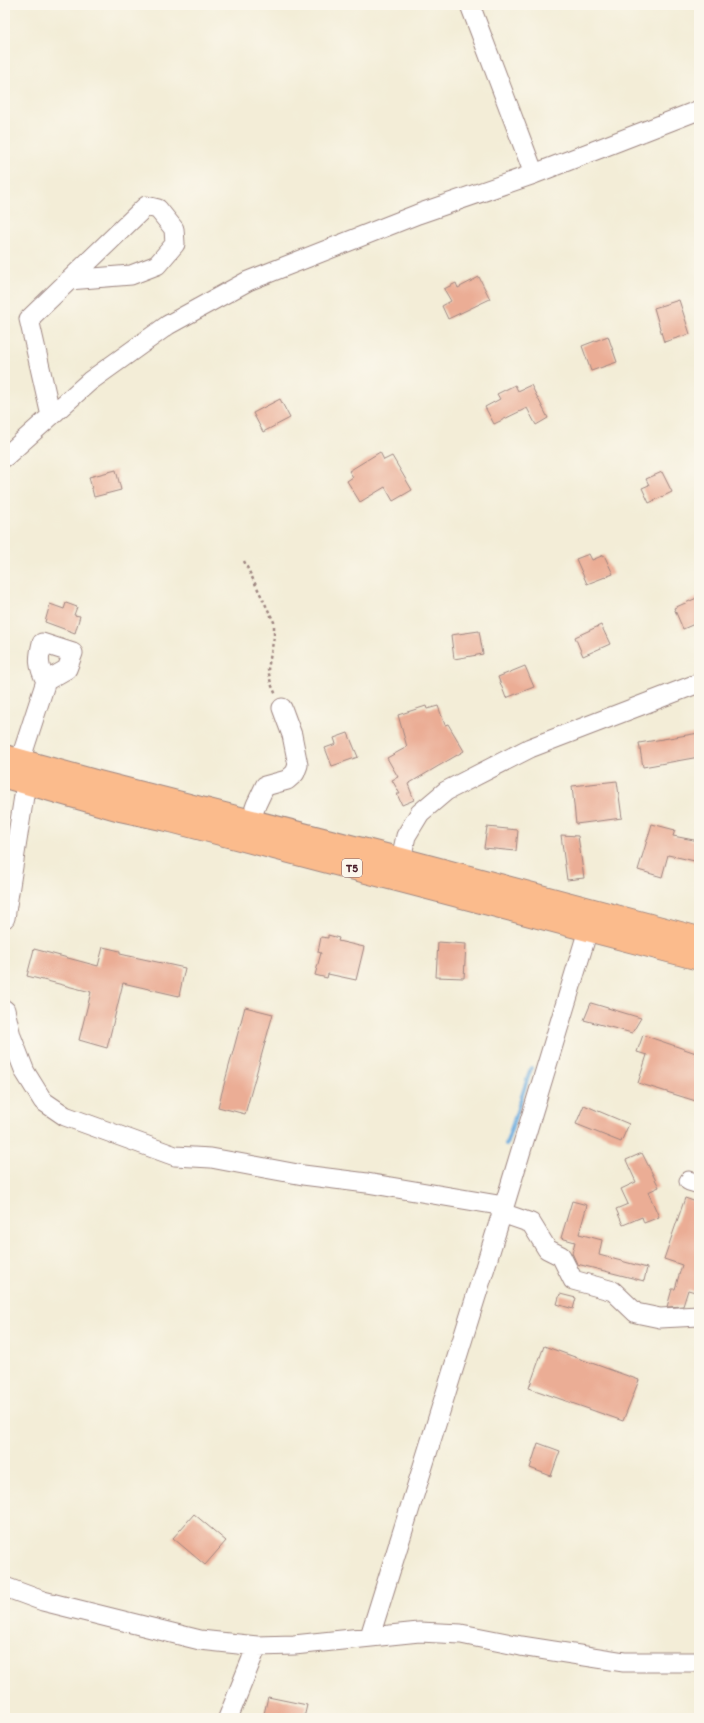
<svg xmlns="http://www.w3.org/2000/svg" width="704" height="1723" font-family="Itim,sans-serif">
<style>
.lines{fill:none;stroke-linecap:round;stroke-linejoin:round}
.stream{stroke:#6aabde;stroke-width:4}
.building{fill:#ebad95}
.minor-casing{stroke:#9e8681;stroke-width:21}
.highway-casing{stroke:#9e8681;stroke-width:24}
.path{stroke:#9e8681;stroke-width:2.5;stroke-dasharray:3 3;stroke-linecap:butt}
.minor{stroke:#fff;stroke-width:19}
.highway{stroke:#fbbb8c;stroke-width:22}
.labels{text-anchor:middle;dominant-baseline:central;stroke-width:4;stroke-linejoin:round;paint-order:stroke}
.shield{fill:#fbf7ec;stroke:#7f6065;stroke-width:1}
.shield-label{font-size:11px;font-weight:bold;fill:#4a1f2b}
</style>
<rect width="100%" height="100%" fill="#fbf7ec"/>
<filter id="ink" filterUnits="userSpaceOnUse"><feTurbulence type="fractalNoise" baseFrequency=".025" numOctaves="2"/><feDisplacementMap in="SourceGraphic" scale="8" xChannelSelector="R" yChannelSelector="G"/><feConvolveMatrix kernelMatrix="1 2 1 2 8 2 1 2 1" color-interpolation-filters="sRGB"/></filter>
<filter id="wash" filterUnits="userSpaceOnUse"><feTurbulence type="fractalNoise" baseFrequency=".012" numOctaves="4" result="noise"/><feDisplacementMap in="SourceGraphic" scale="16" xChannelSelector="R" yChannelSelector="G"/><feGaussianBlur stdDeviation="0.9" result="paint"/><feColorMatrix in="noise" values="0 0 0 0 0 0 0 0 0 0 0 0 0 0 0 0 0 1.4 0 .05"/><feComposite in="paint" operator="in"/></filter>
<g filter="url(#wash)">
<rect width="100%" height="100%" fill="#f3edd7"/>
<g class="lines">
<path class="stream" d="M 506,1145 L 531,1068"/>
</g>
<g id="blocks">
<path class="building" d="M 479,277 L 490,299 L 448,319 L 442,306 L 451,301 L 444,289 L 456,283 L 458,288 Z
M 679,300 L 690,334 L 664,342 L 654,308 Z
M 608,336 L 617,362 L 591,371 L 582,346 Z
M 515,385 L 518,391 L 531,385 L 548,418 L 536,425 L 527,408 L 494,424 L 485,407 L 500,399 L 497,394 Z
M 280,399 L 290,418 L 263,432 L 253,413 Z
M 380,452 L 384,460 L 392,456 L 412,490 L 393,501 L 385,487 L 360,502 L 347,481 L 353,477 L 349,471 Z
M 116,470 L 121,490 L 94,497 L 89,477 Z
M 662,472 L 672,492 L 649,503 L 642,488 L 649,485 L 646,479 Z
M 589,554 L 592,560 L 604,555 L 613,574 L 587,584 L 576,559 Z
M 699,597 L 699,622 L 683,629 L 674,608 Z
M 66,603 L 77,607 L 74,615 L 80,616 L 75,633 L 45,622 L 50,604 L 64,609 Z
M 601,625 L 610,644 L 583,656 L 575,637 Z
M 479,631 L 483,654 L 454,659 L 451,635 Z
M 525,666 L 534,687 L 506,698 L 498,677 Z
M 426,706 L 427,709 L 438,706 L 445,725 L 448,724 L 464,751 L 408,784 L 414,800 L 402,805 L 397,794 L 400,794 L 392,780 L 398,777 L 387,758 L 407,747 L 398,715 Z
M 348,733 L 358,757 L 332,766 L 325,748 L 336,744 L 334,738 Z
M 699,733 L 699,757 L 643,767 L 639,743 Z
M 617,781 L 622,818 L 576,824 L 572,786 Z
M 652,824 L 675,830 L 673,836 L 699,841 L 699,862 L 668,855 L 662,877 L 638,870 Z
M 487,827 L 518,830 L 516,851 L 484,848 Z
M 561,835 L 578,836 L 584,878 L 567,880 Z
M 328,935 L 339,938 L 338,941 L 364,947 L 356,980 L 328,974 L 327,978 L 315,975 L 321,953 L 318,952 L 321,937 L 328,938 Z
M 438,942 L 466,944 L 464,978 L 436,977 Z
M 103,947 L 120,951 L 120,954 L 185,968 L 179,996 L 123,983 L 107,1048 L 79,1040 L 91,992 L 27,976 L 34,949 L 98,966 Z
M 591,1003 L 641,1018 L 632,1033 L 584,1020 Z
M 245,1007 L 273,1014 L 245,1114 L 218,1107 Z
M 643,1035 L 699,1054 L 699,1102 L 638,1083 L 647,1055 L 637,1052 Z
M 584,1105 L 629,1124 L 621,1142 L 576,1124 Z
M 642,1153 L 659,1187 L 648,1192 L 659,1217 L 644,1223 L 642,1217 L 623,1225 L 616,1209 L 628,1204 L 621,1189 L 636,1182 L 626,1160 Z
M 685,1198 L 699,1203 L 699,1293 L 688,1290 L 683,1306 L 667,1307 L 672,1289 L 675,1289 L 682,1265 L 664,1259 Z
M 572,1201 L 587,1205 L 579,1234 L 602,1240 L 599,1255 L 647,1268 L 644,1281 L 577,1264 L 572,1253 L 575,1242 L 561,1238 Z
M 560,1294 L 576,1298 L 573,1309 L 557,1304 Z
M 544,1346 L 639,1380 L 623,1421 L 529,1388 Z
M 538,1443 L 560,1451 L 551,1476 L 530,1468 Z
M 194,1514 L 226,1541 L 205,1565 L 173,1538 Z
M 268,1697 L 307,1705 L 304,1718 L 263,1718 Z"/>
</g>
</g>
<g filter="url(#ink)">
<use href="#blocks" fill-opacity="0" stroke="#9e8681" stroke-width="1"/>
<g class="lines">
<g class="minor-casing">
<path id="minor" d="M 470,5 L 534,174
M 51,416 L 29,319 L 146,206 L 158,209 L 174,229 L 175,244 L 157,265 L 131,275 L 69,280
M 5,457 L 90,381 L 168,325 L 248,281 L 418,214 L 534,174 L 699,110
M 20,761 L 46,681 L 67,669 L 73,653 L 42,643 C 38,659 38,666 46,681
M 246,834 L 256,805 L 265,786 L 287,780 L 295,773 L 298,765 L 292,735 L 282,708
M 401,859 L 406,836 L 420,813 L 446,791 L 530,748 L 699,683
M 5,918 L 26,783
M 5,1010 L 11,1036 L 25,1072 L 43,1101 L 65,1116 L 175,1156 L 211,1158 L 303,1175 L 367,1183 L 504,1206
M 689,1181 L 699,1184
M 502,1213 L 531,1223 L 547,1249 L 561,1256 L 573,1280 L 613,1291 L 636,1313 L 660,1318 L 699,1316
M 5,1587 L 43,1601 L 200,1640 L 257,1646 L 294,1645 L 419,1632 L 461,1634 L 521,1646 L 624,1662 L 699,1662
M 370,1636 L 502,1213 L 588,930
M 228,1718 L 257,1646"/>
</g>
<g class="highway-casing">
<path id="highway" d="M 5,756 L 99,782 L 401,859 L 699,938
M 5,777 L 120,810 L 171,821 L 699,959"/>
</g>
<path class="path" d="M 244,561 L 274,622 L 274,637 L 268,669 L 271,684 L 276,695"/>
<use href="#minor" class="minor"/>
<use href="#highway" class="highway"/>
</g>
</g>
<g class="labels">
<rect class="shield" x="342" y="859" width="20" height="18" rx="3"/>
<g class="shield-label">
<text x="352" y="868">T5</text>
</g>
</g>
<rect width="704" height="1723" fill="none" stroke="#fbf7ec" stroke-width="20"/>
</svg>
